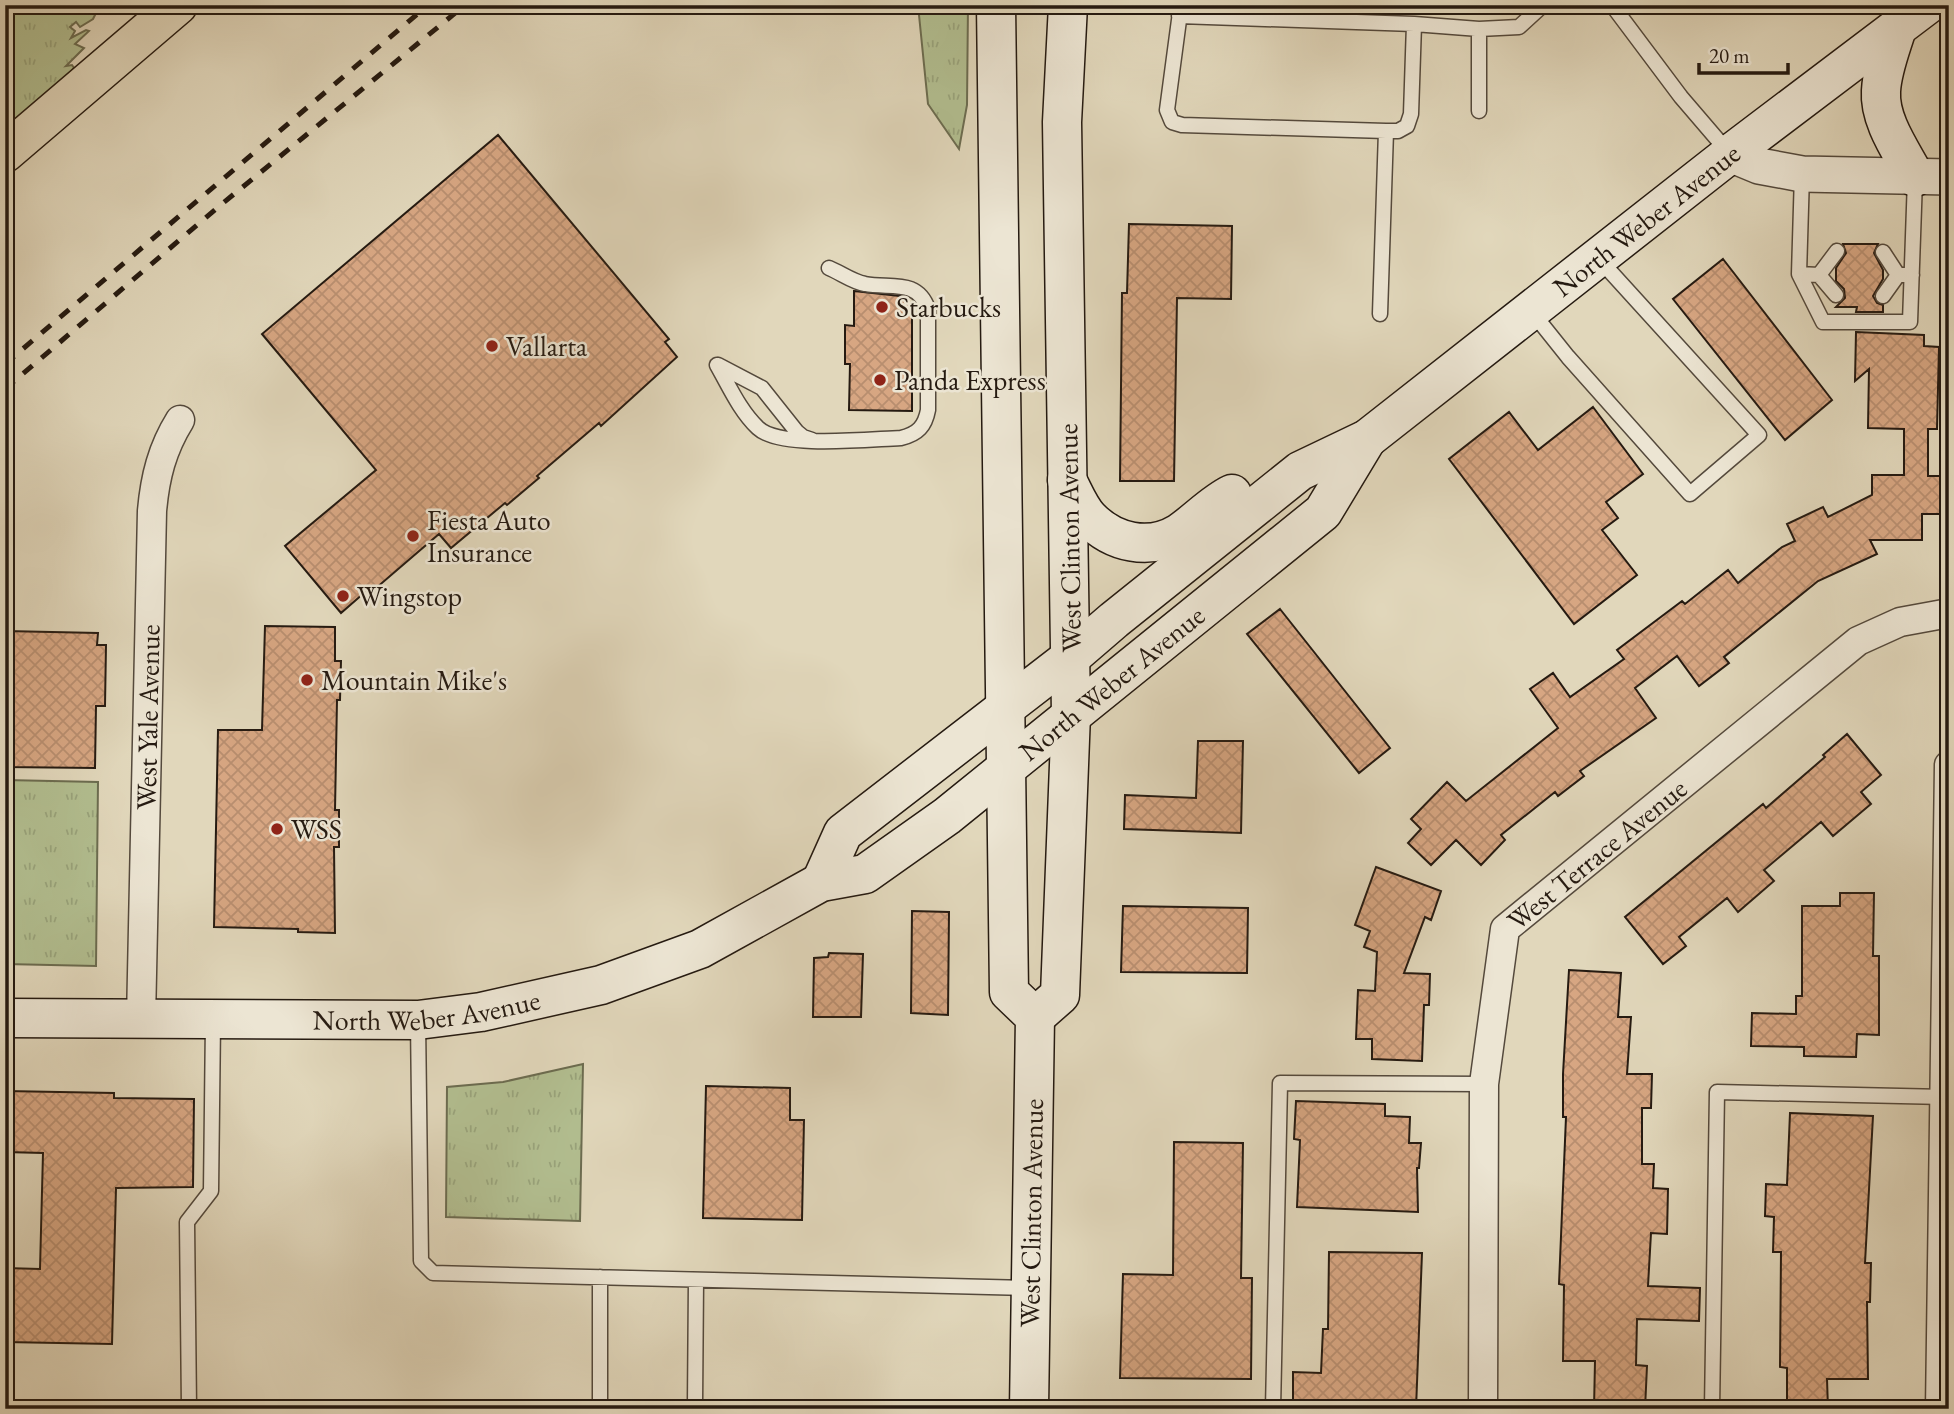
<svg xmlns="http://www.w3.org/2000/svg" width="1954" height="1414" font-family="'EB Garamond',serif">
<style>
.grass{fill:url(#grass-tufts);stroke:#6c6c50;stroke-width:2}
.building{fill:url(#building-cross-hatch);stroke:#251a11;stroke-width:2}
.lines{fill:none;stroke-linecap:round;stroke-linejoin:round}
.service-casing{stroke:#54493c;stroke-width:17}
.minor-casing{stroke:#54493c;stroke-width:31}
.tertiary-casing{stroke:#54493c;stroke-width:38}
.secondary-casing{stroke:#251a11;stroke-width:41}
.motorway-casing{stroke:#251a11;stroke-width:41}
.service{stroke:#ece5d3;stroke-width:14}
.minor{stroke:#ece5d3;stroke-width:28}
.tertiary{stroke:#ece5d3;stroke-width:35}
.secondary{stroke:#ece5d3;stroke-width:38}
.motorway{stroke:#e1d7bb;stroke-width:38}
.rail{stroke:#251a11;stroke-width:5;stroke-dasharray:12 12;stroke-linecap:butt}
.poi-dot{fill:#8f2418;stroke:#ece5d3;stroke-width:2.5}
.labels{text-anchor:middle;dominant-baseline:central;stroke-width:5;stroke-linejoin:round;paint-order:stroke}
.street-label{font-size:28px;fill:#251a11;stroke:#ece5d3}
.poi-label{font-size:28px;fill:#251a11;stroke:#ece5d3;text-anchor:start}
</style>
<defs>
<pattern id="grass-tufts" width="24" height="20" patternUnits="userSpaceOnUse" patternTransform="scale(1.75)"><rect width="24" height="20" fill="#b2be90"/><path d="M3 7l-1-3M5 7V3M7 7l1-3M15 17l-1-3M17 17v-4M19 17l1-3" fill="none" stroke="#99a37b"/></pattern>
<pattern id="building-cross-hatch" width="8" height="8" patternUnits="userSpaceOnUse" patternTransform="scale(1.75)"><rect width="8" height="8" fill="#d7a682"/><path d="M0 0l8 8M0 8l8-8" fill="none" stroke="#b88e6f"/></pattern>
</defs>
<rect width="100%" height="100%" fill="#e1d7bb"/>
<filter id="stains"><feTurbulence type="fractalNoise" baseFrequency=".00286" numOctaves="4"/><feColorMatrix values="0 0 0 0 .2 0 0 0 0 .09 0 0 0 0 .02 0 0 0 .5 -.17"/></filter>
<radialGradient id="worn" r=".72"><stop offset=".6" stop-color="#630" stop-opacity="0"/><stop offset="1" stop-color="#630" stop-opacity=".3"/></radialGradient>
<path class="grass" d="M 5,5 L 31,7 L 100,5 L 93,19 L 80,27 L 76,22 L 70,27 L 75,31 L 71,38 L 86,30 L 89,31 L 75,44 L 84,48 L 66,66 L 72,65 L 74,68 L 57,87 L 5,131 Z
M 918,5 L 968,5 L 967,105 L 959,149 L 928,104 Z
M 5,780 L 98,782 L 96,966 L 5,964 Z
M 583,1064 L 580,1221 L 446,1217 L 447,1087 L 503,1082 Z"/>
<path class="building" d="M 498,135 L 669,339 L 665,342 L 677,357 L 601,426 L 599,423 L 537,476 L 539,478 L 507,505 L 505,503 L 451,548 L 439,534 L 375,589 L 372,586 L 341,613 L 285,546 L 376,470 L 262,334 Z
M 1129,224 L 1232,226 L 1231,299 L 1177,298 L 1174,481 L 1120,481 L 1122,293 L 1127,293 Z
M 1843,244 L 1878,244 L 1874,253 L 1883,270 L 1883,279 L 1873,296 L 1877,303 L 1883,305 L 1883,312 L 1856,312 L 1857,307 L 1836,307 L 1845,298 L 1844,289 L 1836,281 L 1836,268 L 1846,253 Z
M 1723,259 L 1832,400 L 1785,440 L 1673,299 Z
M 854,291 L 900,296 L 908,299 L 908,304 L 912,304 L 912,411 L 849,410 L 850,364 L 845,364 L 845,325 L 854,326 Z
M 1856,332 L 1924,335 L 1924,346 L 1939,347 L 1937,429 L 1928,429 L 1928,476 L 1949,476 L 1949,514 L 1922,514 L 1922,540 L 1870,540 L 1877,554 L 1818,581 L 1724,657 L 1729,663 L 1699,686 L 1677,656 L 1635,688 L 1656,718 L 1580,771 L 1584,776 L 1558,796 L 1555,792 L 1501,835 L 1505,840 L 1481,865 L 1456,840 L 1431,865 L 1408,843 L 1421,829 L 1411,819 L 1447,782 L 1466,801 L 1558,728 L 1530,689 L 1553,673 L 1570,697 L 1624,659 L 1617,650 L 1682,601 L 1685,604 L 1728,570 L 1738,583 L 1782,547 L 1795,541 L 1787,524 L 1823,507 L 1828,517 L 1872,495 L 1872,475 L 1904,475 L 1904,429 L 1868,428 L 1869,369 L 1855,381 Z
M 1593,407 L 1643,474 L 1606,502 L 1618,518 L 1602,530 L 1637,575 L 1574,624 L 1449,459 L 1509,412 L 1538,450 Z
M 1280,609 L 1390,748 L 1359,773 L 1247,634 Z
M 265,626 L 335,627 L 335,661 L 341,661 L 340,700 L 337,700 L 335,810 L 339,810 L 339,847 L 334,847 L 335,933 L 298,932 L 298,929 L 214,927 L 218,730 L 262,730 Z
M 5,631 L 98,633 L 97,645 L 106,645 L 105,706 L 96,706 L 95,768 L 5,767 Z
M 1847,734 L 1881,775 L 1861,792 L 1871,804 L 1833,836 L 1821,822 L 1764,870 L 1774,881 L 1738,912 L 1727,898 L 1679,937 L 1686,946 L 1663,964 L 1625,917 L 1763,804 L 1766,808 L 1825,757 L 1823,755 Z
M 1198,741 L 1243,741 L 1241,833 L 1124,829 L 1125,795 L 1196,798 Z
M 1376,867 L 1441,891 L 1431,920 L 1425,917 L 1404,973 L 1430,974 L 1429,1005 L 1424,1005 L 1422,1061 L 1372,1059 L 1372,1039 L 1356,1039 L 1358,990 L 1375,991 L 1377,952 L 1364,947 L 1370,931 L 1355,925 Z
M 1840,893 L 1874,893 L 1873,956 L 1879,956 L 1879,1035 L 1857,1034 L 1856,1057 L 1804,1056 L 1804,1047 L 1751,1046 L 1752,1013 L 1796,1014 L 1796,996 L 1802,996 L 1802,906 L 1840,906 Z
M 1123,906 L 1248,908 L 1247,973 L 1121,972 Z
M 912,911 L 949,912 L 948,1015 L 911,1013 Z
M 829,953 L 863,954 L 861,1017 L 813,1017 L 814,958 L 828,957 Z
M 1569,970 L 1621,973 L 1618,1017 L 1631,1017 L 1627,1074 L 1652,1074 L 1651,1108 L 1642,1108 L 1642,1164 L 1654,1164 L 1653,1188 L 1668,1189 L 1667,1234 L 1651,1233 L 1648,1286 L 1700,1288 L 1699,1321 L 1637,1319 L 1636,1365 L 1647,1366 L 1645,1409 L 1594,1409 L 1595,1361 L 1563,1361 L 1564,1285 L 1559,1284 L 1566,1117 L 1563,1117 L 1563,1074 Z
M 706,1086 L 790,1088 L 790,1120 L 804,1120 L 802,1220 L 703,1218 Z
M 5,1091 L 114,1093 L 114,1098 L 194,1099 L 193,1187 L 116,1188 L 112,1344 L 5,1342 L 5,1268 L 40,1269 L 43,1153 L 5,1152 Z
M 1296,1101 L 1385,1104 L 1385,1116 L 1410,1117 L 1409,1143 L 1421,1143 L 1419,1168 L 1417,1168 L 1418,1212 L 1297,1207 L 1300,1140 L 1294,1139 Z
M 1790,1113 L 1873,1116 L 1865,1263 L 1871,1263 L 1870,1302 L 1867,1302 L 1868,1379 L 1827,1379 L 1828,1409 L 1787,1409 L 1787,1368 L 1780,1367 L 1781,1252 L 1773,1252 L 1774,1217 L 1765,1216 L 1766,1184 L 1787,1185 Z
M 1174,1142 L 1243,1143 L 1241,1278 L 1252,1278 L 1251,1379 L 1120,1378 L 1123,1274 L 1173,1275 Z
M 1329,1252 L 1422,1253 L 1416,1409 L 1328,1409 L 1328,1406 L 1293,1404 L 1293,1372 L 1321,1373 L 1323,1329 L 1328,1329 Z"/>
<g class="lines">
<g class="service-casing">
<path id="service" d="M 1181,5 L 1167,110 L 1172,122 L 1182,125 L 1386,131 L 1380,314
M 1612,5 L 1681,97 L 1729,153
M 1179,16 L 1414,24 L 1411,114 L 1407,126 L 1398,131 L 1386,131
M 1414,24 L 1479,29
M 1479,111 L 1479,29 L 1519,27 L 1543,5
M 1802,174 L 1799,274 L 1823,322 L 1910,322 L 1915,179
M 1883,252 L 1898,275
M 1799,274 L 1819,275 L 1836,295
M 1819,275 L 1837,251
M 1883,296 L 1898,275 L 1912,275
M 1532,312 L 1568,357 L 1690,494 L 1759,435 L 1598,258
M 717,365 C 729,386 740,411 758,428 C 780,449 870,439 901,438 C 918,434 925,426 928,410 L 928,309 C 917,278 890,289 865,284 C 853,282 841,273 829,268
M 718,365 L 762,388 L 797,432 L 803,437 L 812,440
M 418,1021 L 421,1261 L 433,1273 L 1028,1288
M 600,1277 L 600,1409
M 189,1408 L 187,1222 L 211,1191 L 213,1021
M 693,1409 L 695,1404 L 696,1280
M 1273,1409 L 1280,1083 L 1484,1084
M 1712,1409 L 1717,1092 L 1945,1097"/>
</g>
<g class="minor-casing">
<g id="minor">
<path id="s1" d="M 141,1020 L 152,511 C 155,477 162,449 180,420"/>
<path id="s2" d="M 1483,1409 L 1484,1084 L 1505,929 L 1858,641 L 1900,622 L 1949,613"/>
<path d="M 1940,1409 L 1949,765"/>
</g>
</g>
<g class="tertiary-casing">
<path id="tertiary" d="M 1730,154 L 1759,166 L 1802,174 L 1949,177"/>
</g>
<g class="secondary-casing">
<g id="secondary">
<path d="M 996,5 L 1009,992 L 1035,1017 L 1029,1409"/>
<path d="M 1897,28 C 1891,48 1882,70 1881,91 C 1879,121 1902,152 1915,177"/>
<path d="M 1067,480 C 1074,493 1079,507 1089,518 C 1113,543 1149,551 1179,533 C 1197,521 1213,503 1232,494"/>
<path id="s3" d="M 821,882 L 843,833 L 1071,657 L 1114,620 L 1300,471 L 1367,439 L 1730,154 L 1927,5"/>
<path d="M 1035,1017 L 1060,995 L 1071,714 L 1062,122 L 1068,5"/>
<path id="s4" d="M 5,1018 L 418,1020 L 481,1012 L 601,985 L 700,949 L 821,882 L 865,874 L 947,816 L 1323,512 L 1367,439"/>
</g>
</g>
<g class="motorway-casing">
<path id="motorway" d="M 5,153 L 178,5"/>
</g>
<use href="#service" class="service"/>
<use href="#minor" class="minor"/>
<use href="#tertiary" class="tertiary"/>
<use href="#secondary" class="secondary"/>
<use href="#motorway" class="motorway"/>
<path class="rail" d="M 5,364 L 428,5
M 5,389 L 217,208 L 465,5"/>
</g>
<g class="poi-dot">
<circle cx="882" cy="307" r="7"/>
<circle cx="492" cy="346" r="7"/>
<circle cx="880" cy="380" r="7"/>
<circle cx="413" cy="536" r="7"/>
<circle cx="343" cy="596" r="7"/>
<circle cx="307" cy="680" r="7"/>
<circle cx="277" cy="829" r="7"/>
</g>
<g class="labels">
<g class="street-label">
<text stroke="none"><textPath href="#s3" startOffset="1066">North Weber Avenue</textPath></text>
<text transform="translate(1069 538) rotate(-91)">West Clinton Avenue</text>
<text stroke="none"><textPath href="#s4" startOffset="1200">North Weber Avenue</textPath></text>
<text stroke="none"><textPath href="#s1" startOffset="303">West Yale Avenue</textPath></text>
<text stroke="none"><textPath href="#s2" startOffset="600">West Terrace Avenue</textPath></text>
<text stroke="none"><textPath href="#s4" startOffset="422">North Weber Avenue</textPath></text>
<text transform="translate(1031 1213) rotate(-89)">West Clinton Avenue</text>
</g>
<g class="poi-label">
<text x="896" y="307">Starbucks</text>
<text x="506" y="346">Vallarta</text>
<text x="894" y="380">Panda Express</text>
<text x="427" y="520">Fiesta Auto<tspan x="427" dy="32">Insurance</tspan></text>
<text x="357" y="596">Wingstop</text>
<text x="321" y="680">Mountain Mike's</text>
<text x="291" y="829">WSS</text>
</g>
</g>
<rect width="1954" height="1414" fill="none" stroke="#e1d7bb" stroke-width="28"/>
<rect x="7" y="7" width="1940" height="1400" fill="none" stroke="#251a11" stroke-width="3.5"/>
<rect x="14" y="14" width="1926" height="1386" fill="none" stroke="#251a11" stroke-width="2"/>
<path d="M1699 63v10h89v-10" fill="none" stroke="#251a11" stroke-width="3.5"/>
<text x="1709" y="63" font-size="21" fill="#251a11" stroke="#ece5d3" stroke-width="5" paint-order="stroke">20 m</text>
<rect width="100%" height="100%" filter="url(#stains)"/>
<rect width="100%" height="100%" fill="url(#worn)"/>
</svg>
